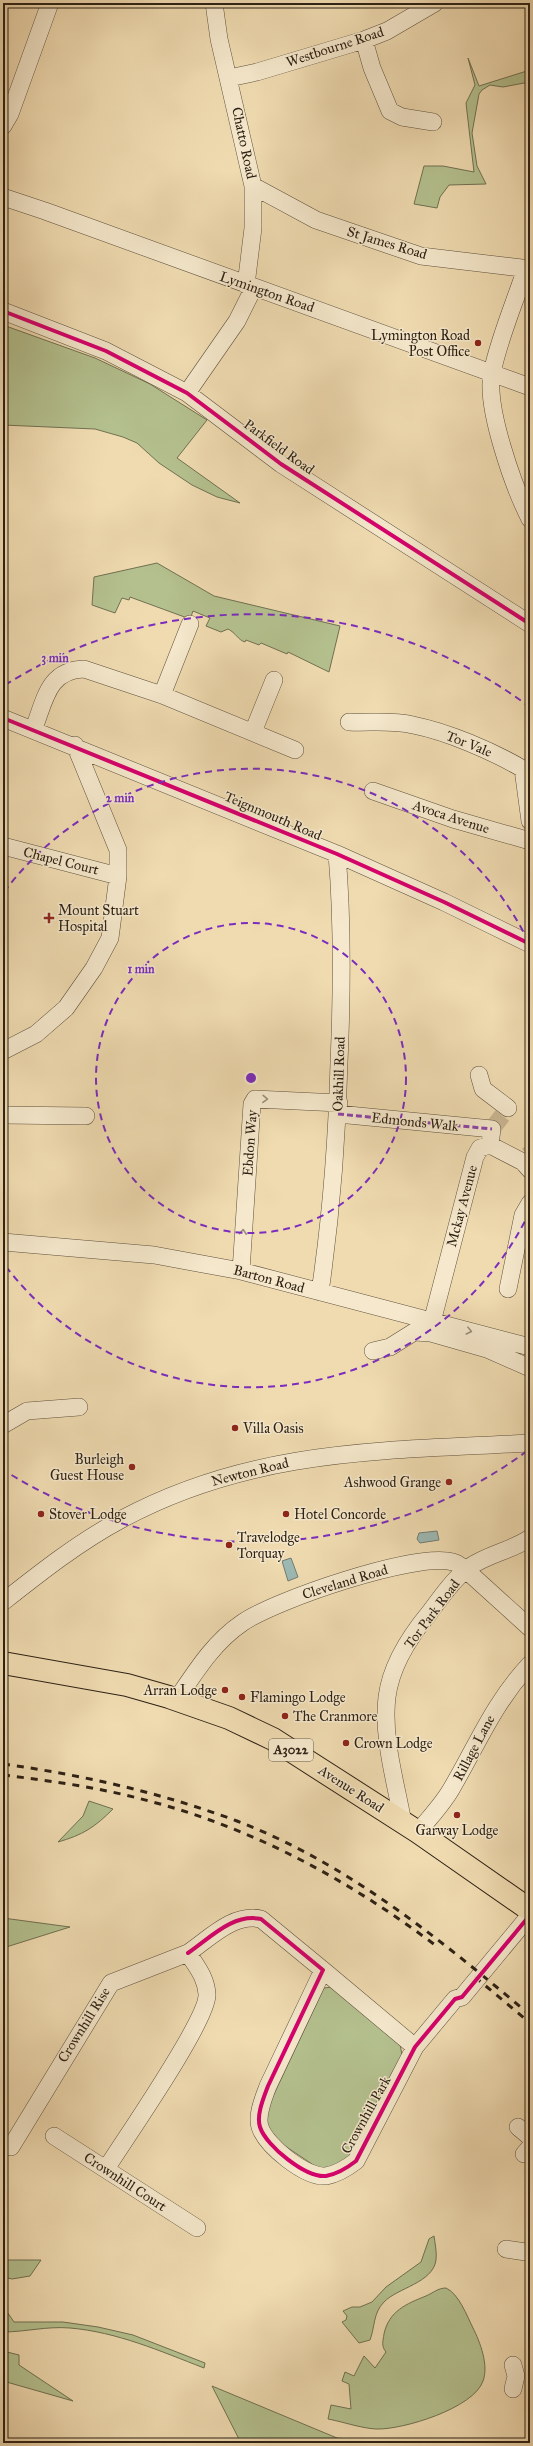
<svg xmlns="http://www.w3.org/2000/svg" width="533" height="2446" font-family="'IM FELL Great Primer',serif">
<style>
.green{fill:#b4c18f;stroke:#707152}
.water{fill:#9cb9b3;stroke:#707c74}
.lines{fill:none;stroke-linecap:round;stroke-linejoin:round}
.minor-tunnel{stroke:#c9b692;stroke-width:17;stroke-dasharray:17 8;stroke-linecap:butt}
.minor-casing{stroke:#5e503c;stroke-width:18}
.major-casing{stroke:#2d2115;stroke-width:24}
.minor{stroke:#f5e8cc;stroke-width:17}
.major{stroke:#f0dbb1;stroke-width:22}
.rail{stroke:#2d2115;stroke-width:3;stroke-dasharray:7 7;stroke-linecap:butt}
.quiet{stroke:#8e44ad;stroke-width:3;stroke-dasharray:6 3;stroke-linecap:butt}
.cycleway-casing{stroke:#f5e8cc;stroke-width:6}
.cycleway{stroke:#d6006c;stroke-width:4}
.oneway{stroke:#9b8e7a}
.ring{fill:none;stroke:#7b2cbf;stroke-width:2;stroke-dasharray:7 5}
.poi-dot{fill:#8f2418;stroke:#f5e8cc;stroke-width:1.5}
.labels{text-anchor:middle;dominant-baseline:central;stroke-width:3;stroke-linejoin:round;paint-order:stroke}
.shield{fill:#f5e8cc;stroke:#695d4c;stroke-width:1}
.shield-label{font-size:13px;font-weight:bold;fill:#2d2115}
.street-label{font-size:14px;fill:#2d2115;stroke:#f5e8cc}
.poi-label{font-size:14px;fill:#2d2115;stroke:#f5e8cc;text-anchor:start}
.centre{fill:#7b2cbf;stroke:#f5e8cc;stroke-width:2}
.ring-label{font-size:12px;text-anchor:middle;font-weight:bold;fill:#7b2cbf;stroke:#f5e8cc;stroke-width:3;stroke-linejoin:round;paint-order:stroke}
</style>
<rect width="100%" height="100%" fill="#f0dbb1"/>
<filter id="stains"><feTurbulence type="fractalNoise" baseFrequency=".005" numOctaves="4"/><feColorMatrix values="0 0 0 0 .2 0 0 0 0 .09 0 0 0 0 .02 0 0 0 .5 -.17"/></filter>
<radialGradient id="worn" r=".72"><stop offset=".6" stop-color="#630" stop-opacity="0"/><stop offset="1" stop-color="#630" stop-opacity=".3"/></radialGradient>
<path class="green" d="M 468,58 L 479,86 L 530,70 L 530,85 L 524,83 L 503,87 L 490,85 L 482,90 L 479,94 L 472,133 L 477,166 L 486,184 L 449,185 L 440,197 L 437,208 L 414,204 L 424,166 L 443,166 L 474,172 L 466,103 L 475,85 Z
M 3,325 L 95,358 L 150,384 L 207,420 L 177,458 L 240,503 L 217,497 L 192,485 L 159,463 L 137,443 L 123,437 L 95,429 L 3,425 Z
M 157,563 L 214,596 L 340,626 L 329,672 L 288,652 L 287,654 L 261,643 L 259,645 L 246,640 L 245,642 C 238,640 236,633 228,629 L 221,632 L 206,626 L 210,618 L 193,611 L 190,619 L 130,597 L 129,600 L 122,598 L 115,613 L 92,605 L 94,577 Z
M 89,1801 L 113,1809 C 95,1827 83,1835 58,1842 L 83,1816 Z
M 3,1918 L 70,1927 L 3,1948 Z
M 332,1987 L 400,2044 L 402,2055 L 351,2155 L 332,2168 L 318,2168 L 282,2144 L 272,2134 L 266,2121 L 267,2109 L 324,1988 Z
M 434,2236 C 435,2243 437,2253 436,2260 C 433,2283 397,2288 384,2302 C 373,2313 375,2327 370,2340 L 359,2343 L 342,2322 L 346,2320 L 347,2316 L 343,2311 L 352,2307 L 360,2307 L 372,2302 L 386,2287 L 421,2262 L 429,2239 Z
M 3,2260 L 41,2260 L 30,2276 L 12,2279 L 3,2277 Z
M 446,2288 C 459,2294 467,2316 473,2328 C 480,2342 489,2365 483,2381 C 474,2408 403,2430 376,2429 C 360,2428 344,2422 328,2419 L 331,2405 L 351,2409 L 349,2384 L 342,2381 L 345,2372 L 354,2376 L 364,2356 L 375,2368 L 386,2352 C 381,2346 383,2341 384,2334 C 389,2311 406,2304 426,2296 C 433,2293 438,2288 446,2288 Z
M 3,2306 L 14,2322 L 63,2322 L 98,2327 L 133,2335 L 205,2363 L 204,2368 C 160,2351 117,2332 70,2328 C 47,2326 25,2332 3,2332 Z
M 3,2351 L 19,2355 L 19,2365 L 73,2401 L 3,2381 Z
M 212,2386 L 337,2438 L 383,2442 L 241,2443 Z"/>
<path class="water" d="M 437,1531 L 439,1540 L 420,1543 L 417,1539 L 419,1533 Z
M 291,1558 L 298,1577 L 288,1581 L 282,1561 Z"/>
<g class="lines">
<path class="minor-tunnel" d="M 492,1129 L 508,1108
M 528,1155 L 530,1153"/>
<g class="minor-casing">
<path id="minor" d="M 214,3 L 219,39 L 253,186 L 253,228 L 246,285
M 364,40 L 372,68 L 390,111 L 402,117 L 433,122
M 229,78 L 257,72 L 364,40 L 387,31 L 435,3
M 3,126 L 10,114 L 50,3
M 253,186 L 316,220 L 421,256 L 530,269
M 3,197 L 45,211 L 530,387
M 526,268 C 515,302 499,338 492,373 C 485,407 514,488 530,519
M 3,311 L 106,351 L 187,393 L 281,464 L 530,624
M 187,393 L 237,321 L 254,287
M 162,695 L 190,624
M 3,718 L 337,854 L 444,902 L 530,944
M 349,722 C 369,723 393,720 413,725 C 448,732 492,751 523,769 L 530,821
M 34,728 C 45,700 48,670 84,669 L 162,695 L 295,750
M 253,732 L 274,680
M 373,791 L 453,819 L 530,841
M 3,846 L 118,876
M 3,1051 L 36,1034 L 66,1008 L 94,968 L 110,938 L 118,876 L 118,850 L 75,745
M 479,1075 L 483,1089 L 508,1108
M 338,1114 L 492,1129 L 490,1145
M 3,1115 L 86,1116
M 3,1242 L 154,1255 L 241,1271 L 530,1347
M 241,1271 L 252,1104 L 255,1099 L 339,1103
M 508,1289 L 523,1215 L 530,1203
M 320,1292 C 331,1217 337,1140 339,1063 C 342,993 343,924 337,854
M 432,1322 L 475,1157 L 480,1148 L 490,1145 L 523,1162 L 530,1170
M 373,1351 L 390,1347 L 414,1332 L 431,1333 L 487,1349 L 530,1368
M 3,1425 L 27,1411 L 79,1407
M 3,1602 C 41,1572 79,1542 122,1519 C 254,1448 385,1451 530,1443
M 177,1699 C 196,1671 214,1642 242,1623 C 275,1600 415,1552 453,1562 C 458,1563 462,1567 466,1570 L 530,1628
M 403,1823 C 396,1783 382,1738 387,1697 C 391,1665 410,1636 430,1612 C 441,1597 453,1580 468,1568 C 487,1554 511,1551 530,1538
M 418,1832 C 430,1817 444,1803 453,1786 C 479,1741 494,1703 530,1664
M 188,1953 C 210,1938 233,1913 261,1919 L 323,1970 L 268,2086 C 264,2097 256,2115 260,2127 C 266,2146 306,2178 326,2176 C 338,2174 347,2168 356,2161 L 415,2047 L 455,1999 L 462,1997 L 530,1915
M 323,1970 L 415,2047
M 518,2127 L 530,2137
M 54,2136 L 197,2228
M 11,2147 L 111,1983 L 188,1953 C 196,1966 206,1977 207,1994 C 209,2019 124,2140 106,2169
M 524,2154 L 530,2147
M 506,2249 L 526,2252
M 513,2389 L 516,2376 L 513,2365"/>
</g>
<g class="major-casing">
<path id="major" d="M 3,1663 L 127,1685 L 169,1697 L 229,1718 L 273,1739 L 418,1832 L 530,1910"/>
</g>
<use href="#minor" class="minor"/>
<use href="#major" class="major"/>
<path class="rail" d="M 3,1764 C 83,1775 162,1793 237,1821 C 347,1863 441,1940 530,2015
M 3,1775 C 52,1781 102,1788 149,1801 C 256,1829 352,1882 439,1948
M 475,1977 L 530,2023"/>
<path class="quiet" d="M 338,1097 L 339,1103
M 338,1114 L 492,1129"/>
<g class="cycleway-casing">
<path id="cycleway" d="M 3,311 L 106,351 L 187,393 L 281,464 L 530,624
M 3,718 L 337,854 L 444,902 L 530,944
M 188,1953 C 210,1938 233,1913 261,1919 L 323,1970 L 268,2086 C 264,2097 256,2115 260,2127 C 266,2146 306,2178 326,2176 C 338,2174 347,2168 356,2161 L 415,2047 L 455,1999 L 462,1997 L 530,1915"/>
</g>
<use href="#cycleway" class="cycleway"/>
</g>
<defs><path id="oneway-chevron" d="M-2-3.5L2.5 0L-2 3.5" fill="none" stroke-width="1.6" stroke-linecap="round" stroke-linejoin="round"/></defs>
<g class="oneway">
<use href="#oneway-chevron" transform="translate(265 1099) rotate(2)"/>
<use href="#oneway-chevron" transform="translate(243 1232) rotate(-86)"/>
<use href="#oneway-chevron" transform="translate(469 1331) rotate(14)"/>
</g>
<g class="ring">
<circle cx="251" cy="1078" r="155"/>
<path d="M530 1211A309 309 0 0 1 4 1264M4 892A309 309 0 0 1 530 945"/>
<path d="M527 1451A464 464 0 0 1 5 1471M5 685A464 464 0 0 1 527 705"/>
</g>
<g class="poi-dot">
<circle cx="478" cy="343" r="4"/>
<path d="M47 912h4v4h4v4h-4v4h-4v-4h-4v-4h4z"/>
<circle cx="235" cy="1428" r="4"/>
<circle cx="132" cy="1467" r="4"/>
<circle cx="449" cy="1482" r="4"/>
<circle cx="41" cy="1514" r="4"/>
<circle cx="286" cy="1514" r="4"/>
<circle cx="229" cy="1545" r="4"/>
<circle cx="225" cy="1690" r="4"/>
<circle cx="242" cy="1697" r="4"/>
<circle cx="285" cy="1716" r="4"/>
<circle cx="346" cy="1743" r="4"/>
<circle cx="457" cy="1815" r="4"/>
</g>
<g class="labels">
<rect class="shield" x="269" y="1739" width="44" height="22" rx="3"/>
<g class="shield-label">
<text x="291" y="1750">A3022</text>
</g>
<g class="street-label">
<text transform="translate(335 47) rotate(-18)">Westbourne Road</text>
<text transform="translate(244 143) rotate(78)">Chatto Road</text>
<text transform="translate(387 243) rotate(17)">St James Road</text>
<text transform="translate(267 292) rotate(19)">Lymington Road</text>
<text transform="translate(279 447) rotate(36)">Parkfield Road</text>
<text transform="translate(469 744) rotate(22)">Tor Vale</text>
<text transform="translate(273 816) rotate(23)">Teignmouth Road</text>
<text transform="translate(451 817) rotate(18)">Avoca Avenue</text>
<text transform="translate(61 861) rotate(14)">Chapel Court</text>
<text transform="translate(339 1074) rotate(-88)">Oakhill Road</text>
<text transform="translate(415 1122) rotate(6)">Edmonds Walk</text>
<text transform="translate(250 1143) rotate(-86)">Ebdon Way</text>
<text transform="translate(462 1206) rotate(-75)">Mckay Avenue</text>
<text transform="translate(269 1279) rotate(15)">Barton Road</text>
<text transform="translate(250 1472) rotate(-14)">Newton Road</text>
<text transform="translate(345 1582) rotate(-17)">Cleveland Road</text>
<text transform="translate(432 1614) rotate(-53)">Tor Park Road</text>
<text transform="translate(474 1748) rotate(-62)">Rillage Lane</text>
<text transform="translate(351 1789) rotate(33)">Avenue Road</text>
<text transform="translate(84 2025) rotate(-58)">Crownhill Rise</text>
<text transform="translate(366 2115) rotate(-61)">Crownhill Park</text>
<text transform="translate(125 2182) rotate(33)">Crownhill Court</text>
</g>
<g class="poi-label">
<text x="470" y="335" text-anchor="end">Lymington Road<tspan x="470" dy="16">Post Office</tspan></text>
<text x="58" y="910">Mount Stuart<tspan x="58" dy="16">Hospital</tspan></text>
<text x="243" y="1428">Villa Oasis</text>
<text x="124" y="1459" text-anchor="end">Burleigh<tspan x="124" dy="16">Guest House</tspan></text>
<text x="441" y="1482" text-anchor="end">Ashwood Grange</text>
<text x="49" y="1514">Stover Lodge</text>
<text x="294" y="1514">Hotel Concorde</text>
<text x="237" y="1537">Travelodge<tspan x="237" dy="16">Torquay</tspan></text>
<text x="217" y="1690" text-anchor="end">Arran Lodge</text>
<text x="250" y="1697">Flamingo Lodge</text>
<text x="293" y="1716">The Cranmore</text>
<text x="354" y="1743">Crown Lodge</text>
<text x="457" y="1830" text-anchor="middle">Garway Lodge</text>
</g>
</g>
<circle cx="251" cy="1078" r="6" class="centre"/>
<g class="ring-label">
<text x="55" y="662">3 min</text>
<text x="120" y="802">2 min</text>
<text x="141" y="973">1 min</text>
</g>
<rect width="533" height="2446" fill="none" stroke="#f0dbb1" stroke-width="16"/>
<rect x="4" y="4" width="525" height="2438" fill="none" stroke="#2d2115" stroke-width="2"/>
<rect x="8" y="8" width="517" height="2430" fill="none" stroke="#2d2115"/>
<rect width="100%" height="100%" filter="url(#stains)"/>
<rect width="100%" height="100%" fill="url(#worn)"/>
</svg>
